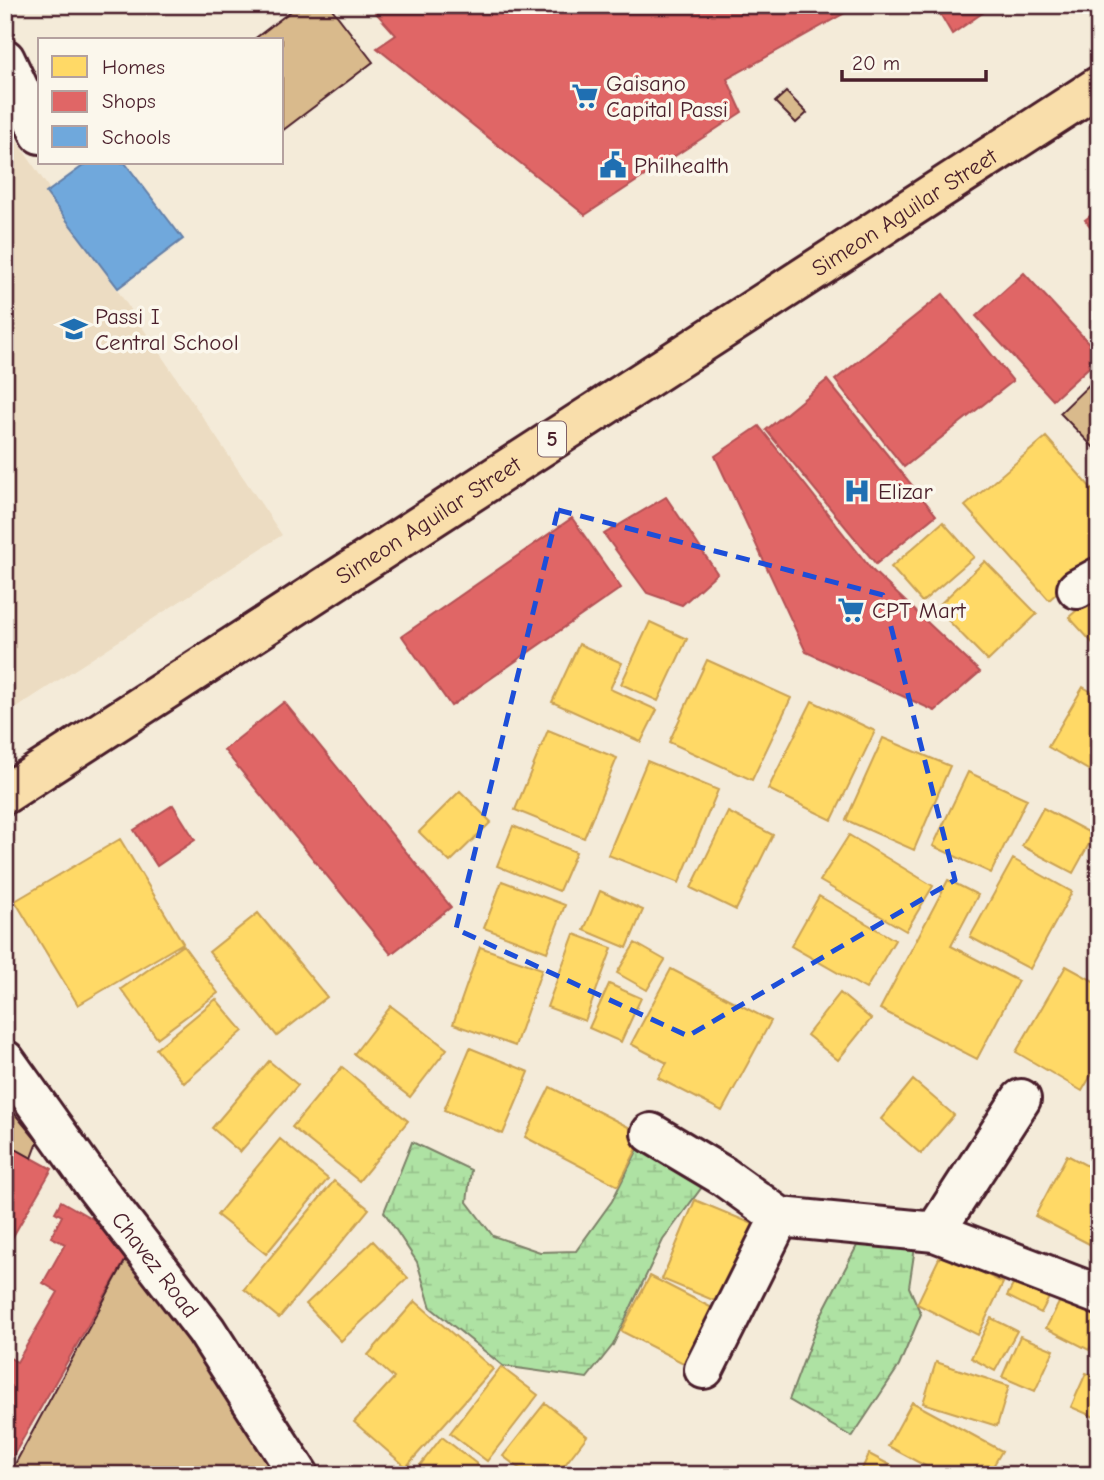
<svg xmlns="http://www.w3.org/2000/svg" width="1104" height="1480" font-family="'Comic Neue',sans-serif">
<style>
.built{fill:#ecdcc2}
.wetland{fill:url(#wetland-marsh);stroke:#7c8067;stroke-width:2}
.homes{fill:#ffd966;stroke:#c9a154;stroke-width:2}
.shops{fill:#e06666;stroke:#b35154;stroke-width:2}
.schools{fill:#6fa8dc;stroke:#647fa7;stroke-width:2}
.building{fill:#d9ba8c;stroke:#4a1f2b;stroke-width:2}
.lines{fill:none;stroke-linecap:round;stroke-linejoin:round}
.minor-casing{stroke:#4a1f2b;stroke-width:44}
.highway-casing{stroke:#4a1f2b;stroke-width:44}
.minor{stroke:#fbf7ec;stroke-width:38}
.highway{stroke:#f9deab;stroke-width:38}
.marked{fill:none;stroke:#1d4ed8;stroke-width:5;stroke-dasharray:14 9;stroke-linejoin:round}
.labels{text-anchor:middle;dominant-baseline:central;stroke-width:7;stroke-linejoin:round;paint-order:stroke}
.shield{fill:#fbf7ec;stroke:#7f6065;stroke-width:2}
.shield-label{font-size:21px;font-weight:bold;fill:#4a1f2b}
.poi-label{font-size:23px;fill:#4a1f2b;stroke:#fbf7ec;text-anchor:start}
.street-label{font-size:23px;fill:#4a1f2b;stroke:#fbf7ec}
</style>
<defs>
<pattern id="wetland-marsh" width="20" height="14" patternUnits="userSpaceOnUse" patternTransform="scale(1.75)"><rect width="20" height="14" fill="#aee2a3"/><path d="M1 5h8M5 5V1M11 12h8M15 12V8" fill="none" stroke="#97c18c"/></pattern>
</defs>
<rect width="100%" height="100%" fill="#f4ebd9"/>
<filter id="ink" filterUnits="userSpaceOnUse"><feTurbulence type="fractalNoise" baseFrequency=".0143" numOctaves="2"/><feDisplacementMap in="SourceGraphic" scale="14" xChannelSelector="R" yChannelSelector="G"/><feConvolveMatrix kernelMatrix="1 2 1 2 8 2 1 2 1" color-interpolation-filters="sRGB"/></filter>
<g filter="url(#ink)">
<path class="built" d="M 5,123 L 282,535 L 5,715 Z"/>
<path class="wetland" d="M 412,1142 L 471,1170 L 467,1202 L 493,1236 L 540,1252 L 576,1251 L 612,1201 L 641,1143 L 695,1161 L 702,1187 L 663,1240 L 613,1345 L 587,1378 L 503,1366 L 431,1308 L 417,1262 L 384,1212 Z
M 861,1238 L 916,1241 L 909,1287 L 921,1314 L 899,1366 L 852,1437 L 789,1400 L 820,1317 Z"/>
<path class="homes" d="M 1046,437 L 1099,497 L 1099,556 L 1049,600 L 965,506 Z
M 943,522 L 974,557 L 922,602 L 891,567 Z
M 985,561 L 1037,614 L 988,661 L 936,608 Z
M 1099,591 L 1099,650 L 1069,617 Z
M 650,622 L 687,639 L 658,701 L 621,684 Z
M 579,644 L 622,663 L 610,689 L 657,710 L 641,742 L 552,702 Z
M 707,660 L 791,698 L 752,780 L 669,742 Z
M 1083,687 L 1099,696 L 1099,776 L 1048,747 Z
M 812,701 L 875,731 L 832,820 L 768,789 Z
M 548,730 L 617,758 L 584,838 L 515,810 Z
M 883,738 L 950,766 L 914,850 L 846,820 Z
M 647,761 L 718,790 L 679,883 L 608,855 Z
M 968,772 L 1027,799 L 991,873 L 933,846 Z
M 460,791 L 491,822 L 450,862 L 419,832 Z
M 1043,808 L 1094,835 L 1073,873 L 1022,846 Z
M 728,812 L 773,835 L 736,910 L 691,888 Z
M 513,826 L 576,852 L 559,891 L 497,866 Z
M 849,835 L 933,886 L 906,931 L 820,881 Z
M 120,839 L 183,943 L 78,1005 L 15,901 Z
M 1013,859 L 1072,892 L 1030,969 L 970,937 Z
M 948,880 L 978,895 L 951,946 L 1018,981 L 977,1059 L 880,1009 Z
M 502,881 L 565,905 L 547,952 L 484,928 Z
M 600,891 L 643,910 L 627,948 L 584,930 Z
M 819,896 L 895,940 L 866,989 L 791,946 Z
M 258,913 L 327,997 L 277,1036 L 209,952 Z
M 574,934 L 612,948 L 585,1021 L 547,1007 Z
M 635,943 L 665,960 L 647,990 L 617,973 Z
M 183,945 L 218,993 L 157,1038 L 121,989 Z
M 480,947 L 542,969 L 515,1046 L 453,1024 Z
M 1066,966 L 1099,984 L 1099,1062 L 1082,1091 L 1016,1052 Z
M 671,969 L 771,1021 L 722,1111 L 658,1078 L 667,1063 L 631,1044 Z
M 609,984 L 641,998 L 621,1042 L 589,1028 Z
M 840,993 L 871,1019 L 838,1060 L 807,1035 Z
M 216,999 L 243,1031 L 184,1083 L 156,1049 Z
M 391,1006 L 447,1049 L 410,1097 L 354,1054 Z
M 470,1048 L 529,1072 L 503,1134 L 444,1110 Z
M 269,1061 L 298,1085 L 240,1152 L 212,1128 Z
M 342,1067 L 408,1121 L 359,1181 L 292,1127 Z
M 913,1080 L 954,1115 L 921,1154 L 881,1119 Z
M 550,1087 L 644,1135 L 618,1186 L 525,1137 Z
M 280,1139 L 328,1179 L 266,1254 L 217,1215 Z
M 1067,1155 L 1099,1172 L 1099,1249 L 1035,1216 Z
M 334,1181 L 369,1209 L 279,1318 L 244,1289 Z
M 695,1200 L 765,1229 L 732,1308 L 662,1279 Z
M 373,1241 L 408,1278 L 341,1341 L 306,1304 Z
M 942,1252 L 1003,1283 L 978,1335 L 917,1304 Z
M 1020,1272 L 1054,1288 L 1041,1313 L 1007,1296 Z
M 650,1276 L 720,1312 L 691,1367 L 621,1331 Z
M 1064,1293 L 1099,1311 L 1099,1331 L 1089,1350 L 1046,1328 Z
M 415,1301 L 493,1369 L 406,1467 L 354,1422 L 394,1378 L 368,1355 Z
M 991,1318 L 1017,1331 L 995,1371 L 971,1358 Z
M 1020,1336 L 1054,1350 L 1035,1391 L 1002,1377 Z
M 936,1362 L 1009,1386 L 997,1426 L 923,1403 Z
M 501,1367 L 538,1395 L 487,1461 L 450,1433 Z
M 1086,1373 L 1099,1378 L 1099,1419 L 1071,1407 Z
M 912,1402 L 1002,1451 L 988,1475 L 942,1475 L 888,1446 Z
M 545,1403 L 587,1436 L 557,1475 L 528,1475 L 503,1456 Z
M 442,1437 L 482,1468 L 477,1475 L 414,1473 Z
M 869,1454 L 909,1475 L 859,1475 Z"/>
<path class="shops" d="M 369,5 L 859,5 L 727,79 L 742,112 L 585,215 L 377,48 L 396,35 Z
M 935,5 L 994,5 L 952,34 Z
M 1099,209 L 1099,237 L 1085,220 Z
M 1024,273 L 1099,354 L 1099,358 L 1053,400 L 976,316 Z
M 943,294 L 1013,381 L 904,467 L 835,380 Z
M 827,380 L 936,515 L 876,564 L 766,430 Z
M 759,426 L 871,569 L 980,672 L 935,711 L 806,652 L 715,456 Z
M 666,497 L 717,573 L 682,605 L 647,593 L 604,534 Z
M 572,518 L 621,588 L 451,706 L 402,636 Z
M 284,702 L 451,907 L 391,954 L 224,750 Z
M 173,805 L 195,840 L 157,866 L 134,830 Z
M 5,1143 L 52,1169 L 5,1250 Z
M 61,1201 L 135,1243 L 13,1456 L 5,1451 L 5,1355 L 17,1362 L 58,1292 L 43,1283 L 65,1244 L 51,1237 L 62,1216 L 55,1212 Z"/>
<path class="schools" d="M 87,163 L 125,163 L 183,239 L 118,288 L 46,193 Z"/>
<path class="building" d="M 299,5 L 329,5 L 373,62 L 282,131 L 282,40 L 253,40 Z
M 786,92 L 807,113 L 796,123 L 775,102 Z
M 1099,375 L 1099,453 L 1060,413 Z
M 5,1102 L 38,1142 L 32,1158 L 5,1143 Z
M 135,1243 L 290,1475 L 9,1475 Z"/>
<g class="lines">
<g class="minor-casing">
<g id="minor">
<path d="M 5,59 L 40,134"/>
<path d="M 1077,589 L 1099,577"/>
<path id="s1" d="M 5,1060 L 95,1186 L 206,1330 L 299,1475"/>
<path d="M 651,1133 L 723,1176 L 780,1217 L 935,1232 L 1099,1295"/>
<path d="M 935,1232 L 1021,1099"/>
<path d="M 704,1369 L 780,1217"/>
</g>
</g>
<g class="highway-casing">
<g id="highway">
<path id="s2" d="M 5,794 L 1099,86"/>
</g>
</g>
<use href="#minor" class="minor"/>
<use href="#highway" class="highway"/>
</g>
</g>
<path class="marked" d="M 558,510 L 883,595 L 955,880 L 688,1036 L 456,929 Z"/>
<defs>
<g id="supermarket-bare" transform="scale(2.1)"><path d="M-6-5.5h2.5l.6 2H6L4.5 2H-2.5L-4.4-4H-6ZM-1.5 3.2a1.3 1.3 0 1 0 .1 0ZM3 3.2a1.3 1.3 0 1 0 .1 0Z" fill="#1f6fb2" stroke="#fbf7ec" stroke-width="2.5" paint-order="stroke"/></g>
<g id="civic-bare" transform="scale(2.1)"><path d="M-.6-6.5H3V-4.5H.6V-3L4-1V1h2V6H-6V1h2V-1L-.6-3ZM-1.2 2.5V6h2.4V2.5Z" fill="#1f6fb2" stroke="#fbf7ec" stroke-width="2.5" paint-order="stroke"/></g>
<g id="school-bare" transform="scale(2.1)"><path d="M0-5L7-2L0 1L-7-2ZM-4 1L0 2.5L4 1V4Q0 6-4 4Z" fill="#1f6fb2" stroke="#fbf7ec" stroke-width="2.5" paint-order="stroke"/></g>
<g id="hospital-bare" transform="scale(2.1)"><path d="M-5-5h3v3.5h4V-5h3V5h-3V1.5h-4V5h-3Z" fill="#1f6fb2" stroke="#fbf7ec" stroke-width="2.5" paint-order="stroke"/></g>
</defs>
<g fill-rule="evenodd">
<use href="#supermarket-bare" x="585" y="96"/>
<use href="#civic-bare" x="613" y="165"/>
<use href="#school-bare" x="74" y="329"/>
<use href="#hospital-bare" x="857" y="491"/>
<use href="#supermarket-bare" x="851" y="610"/>
</g>
<g class="labels">
<rect class="shield" x="538" y="421.5" width="28" height="35" rx="5"/>
<g class="shield-label">
<text x="552" y="439">5</text>
</g>
<g class="poi-label">
<text x="606" y="83">Gaisano<tspan x="606" dy="26">Capital Passi</tspan></text>
<text x="634" y="165">Philhealth</text>
<text x="95" y="316">Passi I<tspan x="95" dy="26">Central School</tspan></text>
<text x="878" y="491">Elizar</text>
<text x="872" y="610">CPT Mart</text>
</g>
<g class="street-label">
<text stroke="none"><textPath href="#s2" startOffset="1071">Simeon Aguilar Street</textPath></text>
<text stroke="none"><textPath href="#s2" startOffset="504">Simeon Aguilar Street</textPath></text>
<text stroke="none"><textPath href="#s1" startOffset="254">Chavez Road</textPath></text>
</g>
</g>
<rect width="1104" height="1480" fill="none" stroke="#fbf7ec" stroke-width="28"/>
<rect x="14" y="14" width="1076" height="1452" fill="none" stroke="#4a1f2b" stroke-width="2.5" filter="url(#ink)"/>
<rect x="38" y="38" width="245" height="126" fill="#fbf7ec" stroke="#b4a19f" stroke-width="2"/>
<rect x="52" y="56" width="35" height="21" fill="#ffd966" stroke="#b4a19f" stroke-width="2"/>
<text x="102" y="74" font-size="21" fill="#4a1f2b">Homes</text>
<rect x="52" y="91" width="35" height="21" fill="#e06666" stroke="#b4a19f" stroke-width="2"/>
<text x="102" y="108" font-size="21" fill="#4a1f2b">Shops</text>
<rect x="52" y="126" width="35" height="21" fill="#6fa8dc" stroke="#b4a19f" stroke-width="2"/>
<text x="102" y="144" font-size="21" fill="#4a1f2b">Schools</text>
<path d="M842 70v10h144v-10" fill="none" stroke="#4a1f2b" stroke-width="3.5"/>
<text x="852" y="70" font-size="21" fill="#4a1f2b" stroke="#fbf7ec" stroke-width="5" paint-order="stroke">20 m</text>
</svg>
